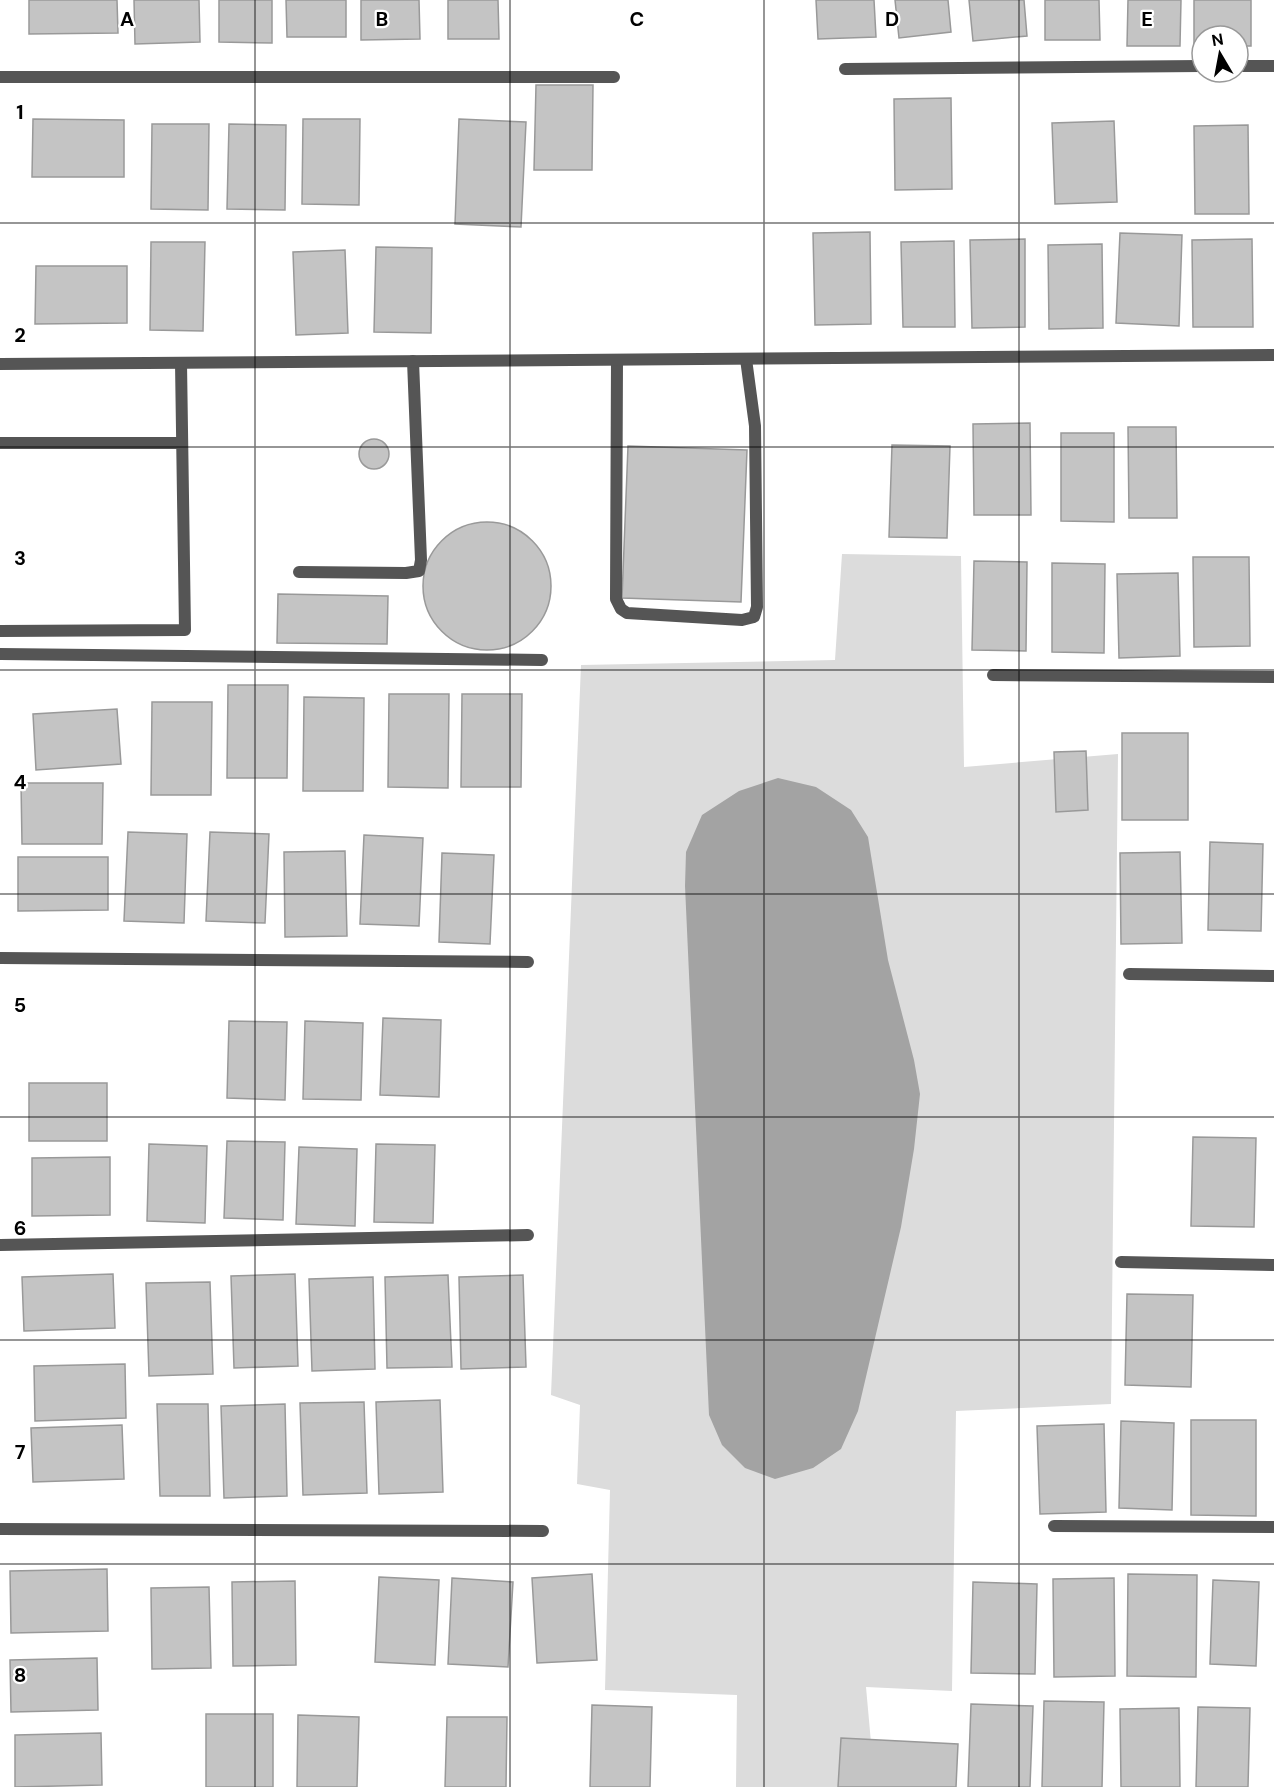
<svg xmlns="http://www.w3.org/2000/svg" width="1274" height="1787" font-family="'DM Sans',sans-serif">
<style>
.green{fill:#dcdcdc}
.water{fill:#a3a3a3}
.building{fill:#c4c4c4;stroke:#999;stroke-width:1.5}
.lines{fill:none;stroke-linecap:round;stroke-linejoin:round}
.lane{stroke:#555;stroke-width:12}
.street{stroke:#555;stroke-width:12}
.grid{fill:none;stroke:#000;stroke-width:1.5;stroke-opacity:0.55}
.grid-label{font-size:20px;text-anchor:middle;font-weight:bold;fill:#000;stroke:#fff;stroke-width:4.5;stroke-linejoin:round;paint-order:stroke}
</style>
<rect width="100%" height="100%" fill="#fff"/>
<path class="green" d="M 842,554 L 961,556 L 964,767 L 1118,754 L 1111,1404 L 956,1411 L 952,1691 L 866,1687 L 875,1787 L 736,1787 L 737,1695 L 605,1690 L 610,1490 L 577,1484 L 580,1405 L 551,1395 L 581,665 L 835,660 Z"/>
<path class="water" d="M 778,778 L 816,787 L 851,810 L 868,837 L 888,960 L 914,1060 L 920,1094 L 914,1149 L 901,1227 L 858,1411 L 841,1449 L 813,1468 L 775,1479 L 745,1468 L 722,1445 L 709,1415 L 685,886 L 686,852 L 702,815 L 739,791 Z"/>
<path class="building" d="M 29,0 L 117,0 L 118,33 L 29,34 Z
M 134,0 L 199,0 L 200,42 L 135,44 Z
M 219,0 L 272,0 L 272,43 L 219,42 Z
M 286,0 L 346,0 L 346,37 L 287,37 Z
M 361,0 L 419,0 L 420,39 L 361,40 Z
M 448,0 L 498,0 L 499,39 L 448,39 Z
M 816,0 L 874,0 L 876,37 L 818,39 Z
M 895,0 L 948,0 L 951,32 L 899,38 Z
M 969,0 L 1024,0 L 1027,36 L 973,41 Z
M 1045,0 L 1099,0 L 1100,40 L 1045,40 Z
M 1128,0 L 1181,0 L 1180,46 L 1127,46 Z
M 1194,0 L 1251,0 L 1251,46 L 1238,46 L 1238,36 L 1202,36 L 1202,47 L 1194,47 Z
M 536,85 L 593,85 L 592,170 L 534,170 Z
M 951,98 L 952,189 L 895,190 L 894,99 Z
M 33,119 L 124,120 L 124,177 L 32,177 Z
M 303,119 L 360,119 L 359,205 L 302,204 Z
M 459,119 L 526,122 L 521,227 L 455,224 Z
M 1114,121 L 1117,202 L 1055,204 L 1052,123 Z
M 152,124 L 209,124 L 208,210 L 151,209 Z
M 229,124 L 286,125 L 285,210 L 227,209 Z
M 1248,125 L 1249,214 L 1195,214 L 1194,126 Z
M 870,232 L 871,324 L 815,325 L 813,233 Z
M 1120,233 L 1182,235 L 1179,326 L 1116,323 Z
M 1025,239 L 1025,327 L 972,328 L 970,240 Z
M 1252,239 L 1253,327 L 1193,327 L 1192,240 Z
M 954,241 L 955,327 L 903,327 L 901,242 Z
M 151,242 L 205,242 L 203,331 L 150,330 Z
M 1102,244 L 1103,328 L 1049,329 L 1048,245 Z
M 376,247 L 432,248 L 431,333 L 374,332 Z
M 345,250 L 348,333 L 296,335 L 293,252 Z
M 36,266 L 127,266 L 127,323 L 35,324 Z
M 1030,423 L 1031,515 L 974,515 L 973,424 Z
M 1128,427 L 1176,427 L 1177,518 L 1129,518 Z
M 1061,433 L 1114,433 L 1114,522 L 1061,521 Z
M359 454a15 15 0 1 1 30 0a15 15 0 1 1-30 0Z
M 892,445 L 950,446 L 947,538 L 889,537 Z
M 628,446 L 747,450 L 741,602 L 622,598 Z
M423 586a64 64 0 1 1 128 0a64 64 0 1 1-128 0Z
M 1193,557 L 1249,557 L 1250,646 L 1194,647 Z
M 974,561 L 1027,562 L 1026,651 L 972,650 Z
M 1052,563 L 1105,564 L 1104,653 L 1052,652 Z
M 1178,573 L 1180,656 L 1119,658 L 1117,574 Z
M 278,594 L 388,596 L 387,644 L 277,643 Z
M 228,685 L 288,685 L 287,778 L 227,778 Z
M 389,694 L 449,694 L 448,788 L 388,787 Z
M 462,694 L 522,694 L 521,787 L 461,787 Z
M 304,697 L 364,698 L 363,791 L 303,791 Z
M 152,702 L 212,702 L 211,795 L 151,795 Z
M 117,709 L 121,764 L 36,770 L 33,714 Z
M 1122,733 L 1188,733 L 1188,820 L 1122,820 Z
M 1086,751 L 1088,810 L 1056,812 L 1054,752 Z
M 21,783 L 103,783 L 102,844 L 22,844 Z
M 128,832 L 187,834 L 184,923 L 124,921 Z
M 210,832 L 269,834 L 265,923 L 206,921 Z
M 364,835 L 423,838 L 419,926 L 360,924 Z
M 1210,842 L 1263,844 L 1261,931 L 1208,930 Z
M 345,851 L 347,936 L 285,937 L 284,852 Z
M 1180,852 L 1182,943 L 1121,944 L 1120,853 Z
M 442,853 L 494,855 L 490,944 L 439,942 Z
M 18,857 L 108,857 L 108,910 L 18,911 Z
M 383,1018 L 441,1020 L 439,1097 L 380,1095 Z
M 229,1021 L 287,1022 L 285,1100 L 227,1098 Z
M 305,1021 L 363,1023 L 361,1100 L 303,1099 Z
M 29,1083 L 107,1083 L 107,1141 L 29,1141 Z
M 1193,1137 L 1256,1138 L 1254,1227 L 1191,1226 Z
M 227,1141 L 285,1142 L 283,1220 L 224,1218 Z
M 149,1144 L 207,1146 L 205,1223 L 147,1221 Z
M 376,1144 L 435,1145 L 433,1223 L 374,1222 Z
M 299,1147 L 357,1149 L 355,1226 L 296,1224 Z
M 110,1157 L 110,1215 L 32,1216 L 32,1158 Z
M 113,1274 L 115,1328 L 24,1331 L 22,1277 Z
M 295,1274 L 298,1366 L 234,1368 L 231,1276 Z
M 448,1275 L 452,1367 L 387,1368 L 385,1277 Z
M 523,1275 L 526,1367 L 461,1369 L 459,1277 Z
M 373,1277 L 375,1369 L 312,1371 L 309,1279 Z
M 210,1282 L 213,1374 L 149,1376 L 146,1283 Z
M 1127,1294 L 1193,1295 L 1191,1387 L 1125,1385 Z
M 125,1364 L 126,1418 L 35,1421 L 34,1366 Z
M 440,1400 L 443,1492 L 379,1494 L 376,1402 Z
M 364,1402 L 367,1493 L 303,1495 L 300,1403 Z
M 157,1404 L 208,1404 L 210,1496 L 160,1496 Z
M 285,1404 L 287,1496 L 224,1498 L 221,1406 Z
M 1191,1420 L 1256,1420 L 1256,1516 L 1191,1515 Z
M 1121,1421 L 1174,1423 L 1172,1510 L 1119,1508 Z
M 1104,1424 L 1106,1512 L 1040,1514 L 1037,1426 Z
M 122,1425 L 124,1479 L 33,1482 L 31,1428 Z
M 107,1569 L 108,1631 L 11,1633 L 10,1571 Z
M 592,1574 L 597,1660 L 537,1663 L 532,1578 Z
M 1128,1574 L 1197,1575 L 1196,1677 L 1127,1676 Z
M 379,1577 L 439,1580 L 435,1665 L 375,1662 Z
M 452,1578 L 513,1582 L 508,1667 L 448,1664 Z
M 1114,1578 L 1115,1676 L 1054,1677 L 1053,1579 Z
M 1213,1580 L 1259,1582 L 1256,1666 L 1210,1664 Z
M 295,1581 L 296,1665 L 233,1666 L 232,1582 Z
M 973,1582 L 1037,1584 L 1035,1674 L 971,1673 Z
M 209,1587 L 211,1668 L 152,1669 L 151,1588 Z
M 97,1658 L 98,1710 L 11,1712 L 10,1660 Z
M 1044,1701 L 1104,1702 L 1102,1787 L 1042,1787 Z
M 971,1704 L 1033,1706 L 1030,1787 L 968,1787 Z
M 592,1705 L 652,1707 L 650,1787 L 590,1787 Z
M 1198,1707 L 1250,1708 L 1248,1787 L 1196,1787 Z
M 1179,1708 L 1180,1787 L 1121,1787 L 1120,1709 Z
M 206,1714 L 273,1714 L 273,1787 L 206,1787 Z
M 298,1715 L 359,1717 L 357,1787 L 297,1787 Z
M 447,1717 L 507,1717 L 506,1787 L 445,1787 Z
M 101,1733 L 102,1785 L 15,1787 L 15,1735 Z
M 841,1738 L 958,1744 L 956,1787 L 838,1787 Z"/>
<g class="lines">
<path class="lane" d="M 617,360 L 616,599 L 621,609 L 627,613 L 742,620 L 754,617 L 757,607 L 755,426 L 746,359
M 0,443 L 182,443
M 299,572 L 406,573 L 419,571 L 421,560 L 413,361
M 0,631 L 185,630 L 181,363"/>
<path class="street" d="M 1238,66 L 1274,66
M 845,69 L 1202,66
M 0,77 L 614,77
M 0,364 L 1274,355
M 0,654 L 542,660
M 993,675 L 1274,677
M 0,958 L 528,962
M 1129,974 L 1274,976
M 0,1245 L 528,1235
M 1121,1262 L 1274,1265
M 1054,1526 L 1274,1527
M 0,1529 L 543,1531"/>
</g>
<path class="grid" d="M 255,0 L 255,1787M 510,0 L 510,1787M 764,0 L 764,1787M 1019,0 L 1019,1787M 0,223 L 1274,223M 0,447 L 1274,447M 0,670 L 1274,670M 0,894 L 1274,894M 0,1117 L 1274,1117M 0,1340 L 1274,1340M 0,1564 L 1274,1564"/>
<g class="grid-label">
<text x="127" y="26">A</text>
<text x="382" y="26">B</text>
<text x="637" y="26">C</text>
<text x="892" y="26">D</text>
<text x="1147" y="26">E</text>
<text x="20" y="119">1</text>
<text x="20" y="342">2</text>
<text x="20" y="565">3</text>
<text x="20" y="789">4</text>
<text x="20" y="1012">5</text>
<text x="20" y="1235">6</text>
<text x="20" y="1459">7</text>
<text x="20" y="1682">8</text>
</g>
<g transform="translate(1220 54) rotate(350)"><circle r="28" fill="#ffffff" stroke="#999999" stroke-width="1.5"/>
<path d="M0-4.5L10 22L0 15L-10 22Z" fill="#000000"/>
<text y="-9" font-size="16" font-weight="bold" text-anchor="middle" fill="#000000">N</text>
</g>
</svg>
